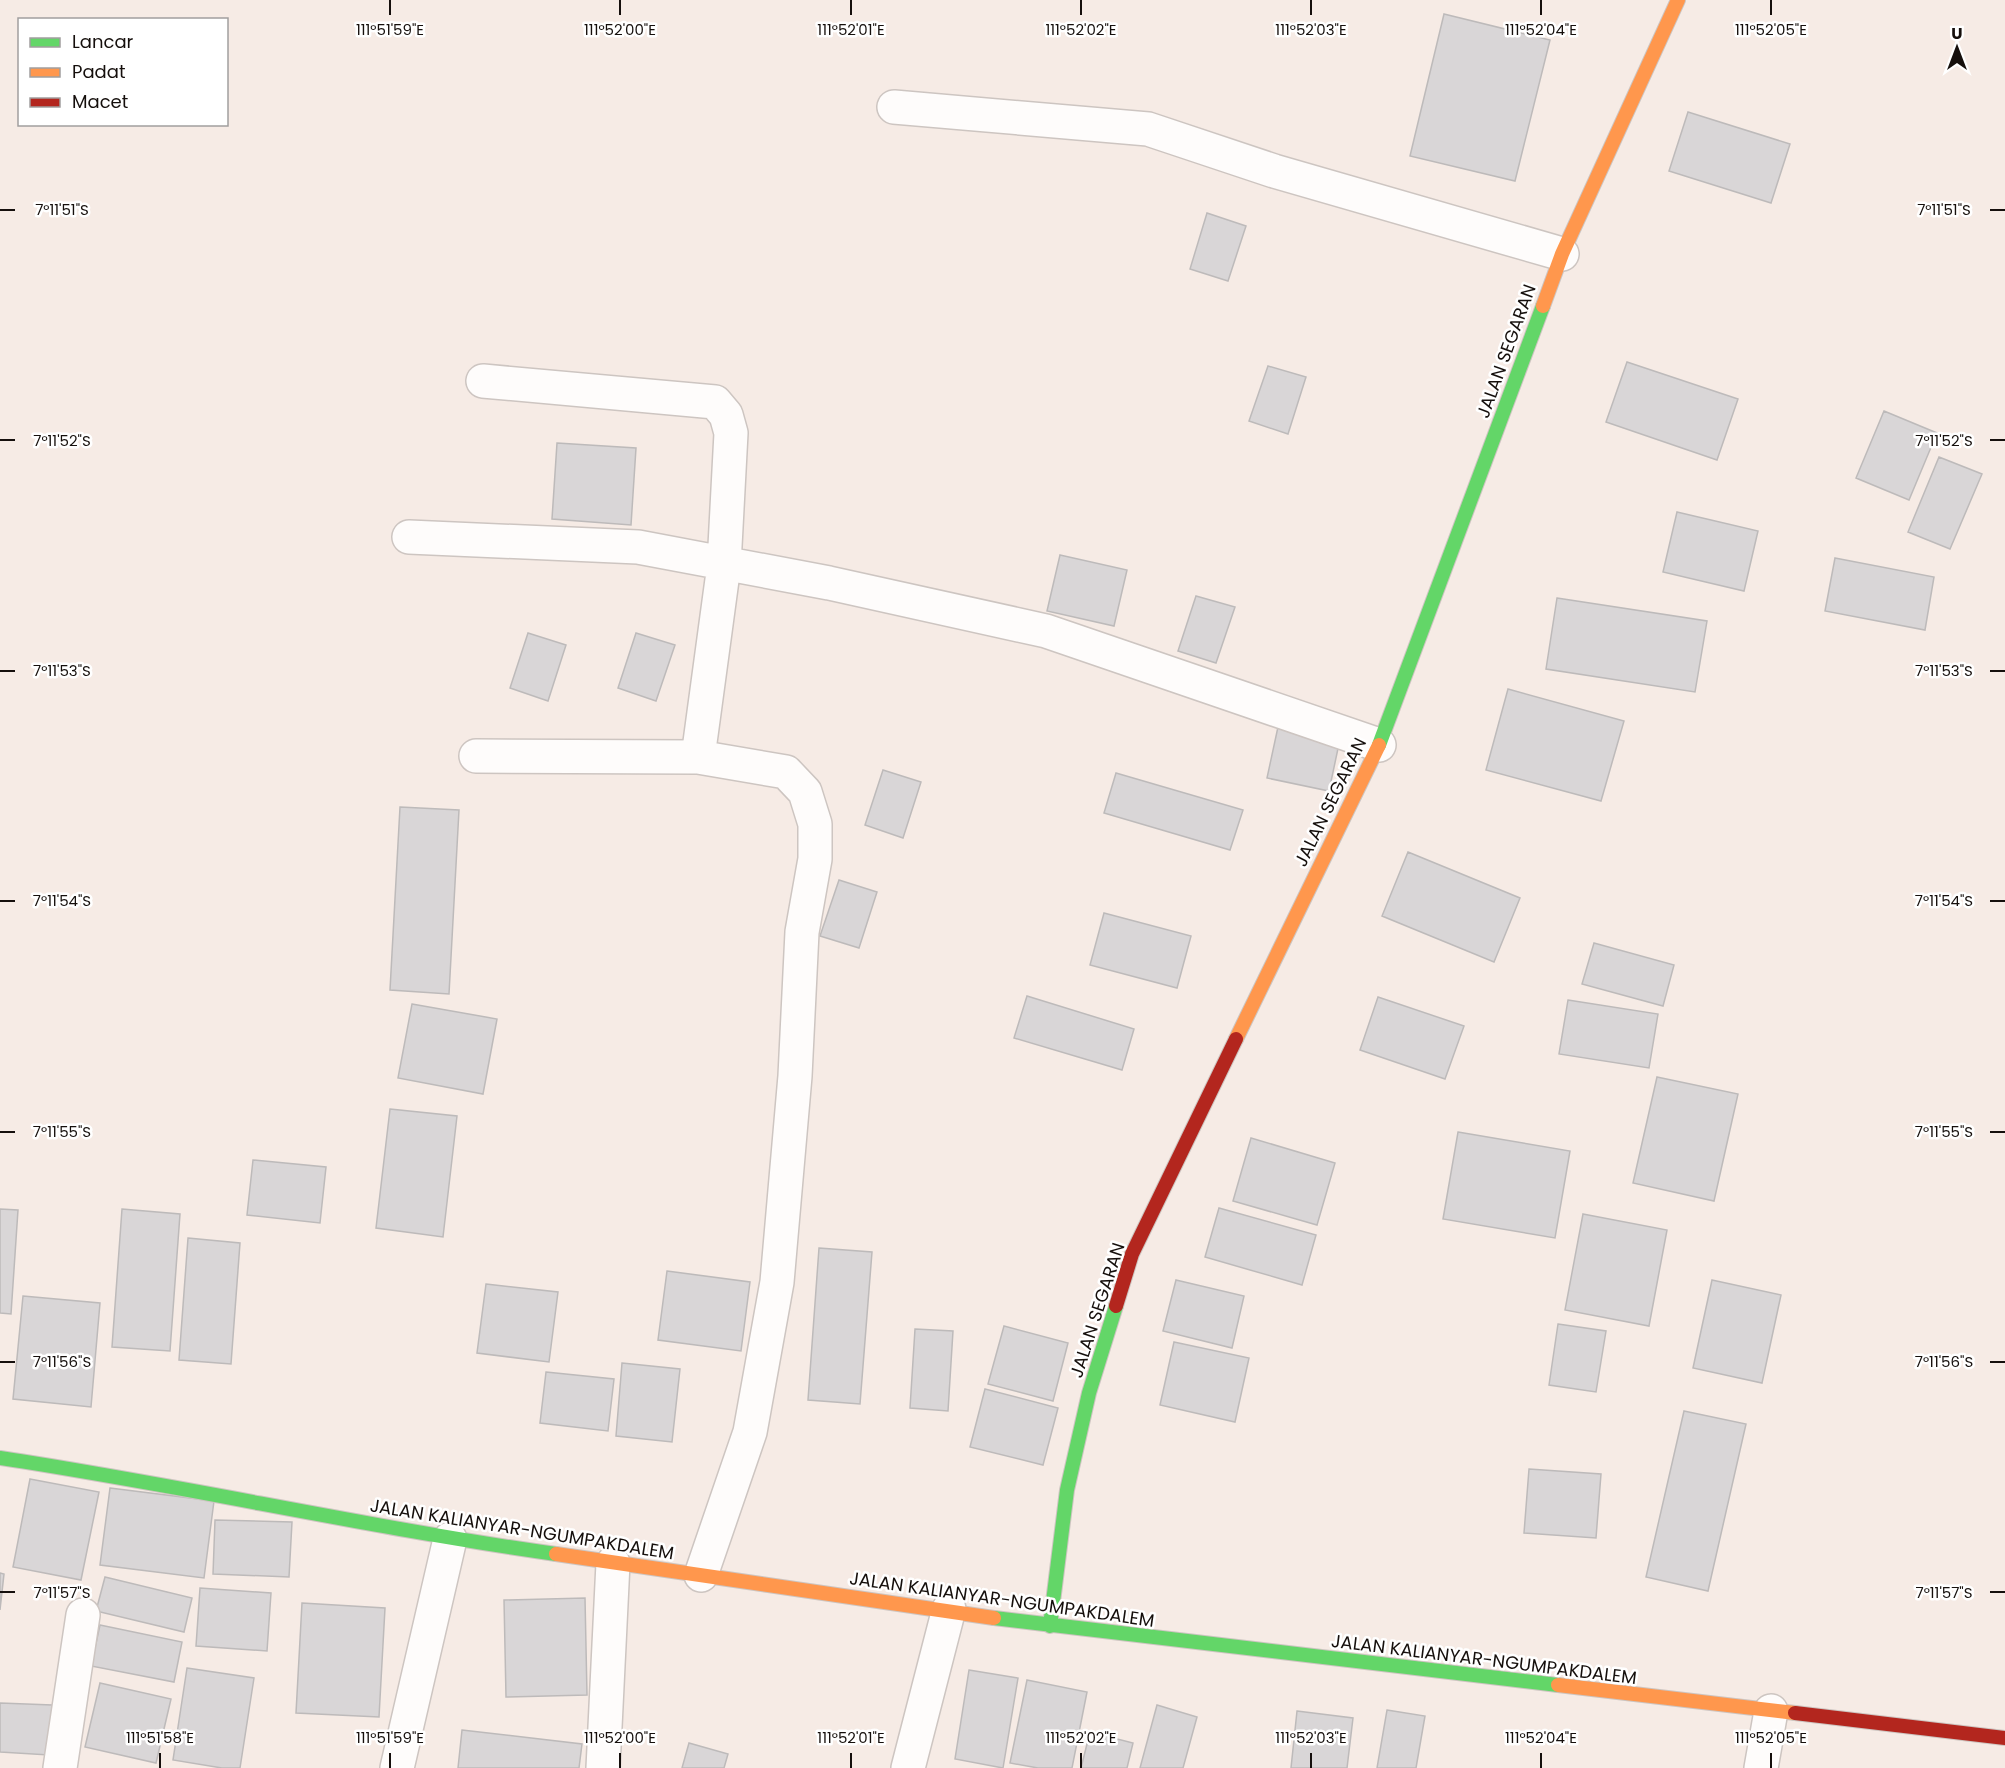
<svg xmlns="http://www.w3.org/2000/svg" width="2005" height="1768" font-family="Poppins,sans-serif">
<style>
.building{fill:#d9d6d7;stroke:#bdbaba;stroke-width:1.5}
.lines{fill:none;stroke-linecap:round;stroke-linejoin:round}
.street-casing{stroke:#cdc5c1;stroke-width:36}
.fast-casing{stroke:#cdc5c1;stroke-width:16}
.slow-casing{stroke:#cdc5c1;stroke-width:16}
.jam-casing{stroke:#cdc5c1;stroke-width:16}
.street{stroke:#fefcfb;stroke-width:33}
.fast{stroke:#63d668;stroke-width:14}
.slow{stroke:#ff974d;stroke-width:14}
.jam{stroke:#b3261e;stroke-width:14}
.ticks{fill:none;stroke:#150f0c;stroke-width:2}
.labels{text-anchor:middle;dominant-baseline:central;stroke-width:5;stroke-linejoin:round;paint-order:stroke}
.street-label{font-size:18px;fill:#150f0c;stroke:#fff}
.ticks-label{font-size:15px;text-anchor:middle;fill:#150f0c;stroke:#fff;stroke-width:5;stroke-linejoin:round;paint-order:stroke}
</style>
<rect width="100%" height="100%" fill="#f6ebe5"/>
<path class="building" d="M 1444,14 L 1550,40 L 1515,181 L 1410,156 Z
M 1688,112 L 1790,144 L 1771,203 L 1669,171 Z
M 1207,213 L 1246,226 L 1228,281 L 1190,269 Z
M 1627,362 L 1738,399 L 1717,460 L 1606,422 Z
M 1268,366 L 1306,377 L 1288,434 L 1249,421 Z
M 1884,411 L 1937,433 L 1909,500 L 1856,478 Z
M 557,443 L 636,448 L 631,525 L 552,519 Z
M 1939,457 L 1982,474 L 1950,549 L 1908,532 Z
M 1677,512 L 1758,531 L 1744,591 L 1663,572 Z
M 1060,555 L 1127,570 L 1114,626 L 1047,611 Z
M 1835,558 L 1934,577 L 1925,630 L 1825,611 Z
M 1196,596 L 1235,607 L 1216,663 L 1178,651 Z
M 1557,598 L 1707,621 L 1695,692 L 1546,669 Z
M 528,633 L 566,645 L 548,701 L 510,688 Z
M 636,633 L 675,645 L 656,701 L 618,688 Z
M 1508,689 L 1624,721 L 1601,801 L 1486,770 Z
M 1278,727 L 1340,739 L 1329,791 L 1267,778 Z
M 883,770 L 921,782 L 903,838 L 865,825 Z
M 1116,773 L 1243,810 L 1230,850 L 1104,813 Z
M 400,807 L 459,810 L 449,994 L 390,990 Z
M 1408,852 L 1520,898 L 1494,962 L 1382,916 Z
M 839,880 L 877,892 L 859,948 L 820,936 Z
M 1104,913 L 1191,936 L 1177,988 L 1090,965 Z
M 1594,943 L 1674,965 L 1663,1006 L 1582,984 Z
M 1027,996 L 1134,1029 L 1122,1070 L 1014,1038 Z
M 1378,997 L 1464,1026 L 1445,1079 L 1360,1050 Z
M 1568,1000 L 1658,1014 L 1649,1068 L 1559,1054 Z
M 412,1004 L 497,1019 L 483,1094 L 398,1078 Z
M 1657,1077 L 1738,1094 L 1714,1201 L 1633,1183 Z
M 390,1109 L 457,1116 L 443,1237 L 376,1228 Z
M 1458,1132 L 1570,1151 L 1555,1238 L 1443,1219 Z
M 1251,1138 L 1335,1163 L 1317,1225 L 1233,1201 Z
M 253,1160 L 326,1167 L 320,1223 L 247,1215 Z
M 1219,1208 L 1316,1235 L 1302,1285 L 1205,1257 Z
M 0,1209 L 18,1210 L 11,1314 L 0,1313 Z
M 122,1209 L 180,1214 L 170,1351 L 112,1347 Z
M 1583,1214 L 1667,1230 L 1649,1326 L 1565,1310 Z
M 188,1238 L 240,1243 L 231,1364 L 179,1360 Z
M 819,1248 L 872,1252 L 860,1404 L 808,1400 Z
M 667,1271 L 750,1282 L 741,1351 L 658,1340 Z
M 1176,1280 L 1244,1296 L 1232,1348 L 1163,1331 Z
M 1712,1280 L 1781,1295 L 1762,1383 L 1693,1368 Z
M 486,1284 L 558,1292 L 549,1362 L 477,1353 Z
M 23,1296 L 100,1303 L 91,1407 L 13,1399 Z
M 1558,1324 L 1606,1331 L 1596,1392 L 1549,1385 Z
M 1004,1326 L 1068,1343 L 1053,1401 L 988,1384 Z
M 915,1329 L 953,1331 L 948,1411 L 910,1408 Z
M 1174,1342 L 1249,1358 L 1235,1422 L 1160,1405 Z
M 622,1363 L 680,1369 L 672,1442 L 616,1436 Z
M 546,1372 L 614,1379 L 608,1431 L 540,1423 Z
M 985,1389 L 1058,1408 L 1043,1465 L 970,1447 Z
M 1684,1411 L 1746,1424 L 1708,1591 L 1646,1577 Z
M 1529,1469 L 1601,1474 L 1596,1538 L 1524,1533 Z
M 30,1479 L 99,1492 L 81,1580 L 13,1567 Z
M 110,1488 L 214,1501 L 204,1578 L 100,1565 Z
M 215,1520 L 292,1522 L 289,1577 L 213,1574 Z
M 0,1573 L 4,1574 L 0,1610 Z
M 105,1577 L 192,1598 L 184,1632 L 96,1611 Z
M 200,1588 L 271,1593 L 267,1651 L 196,1646 Z
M 585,1598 L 587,1695 L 506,1697 L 504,1600 Z
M 302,1603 L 385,1608 L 379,1717 L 296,1713 Z
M 100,1625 L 182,1642 L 174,1682 L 91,1666 Z
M 187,1668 L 254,1678 L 240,1768 L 222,1768 L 173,1760 Z
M 969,1670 L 1018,1678 L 1003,1768 L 955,1759 Z
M 1027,1680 L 1087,1692 L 1072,1768 L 1038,1768 L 1010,1763 Z
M 100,1683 L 171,1699 L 156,1763 L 85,1747 Z
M 0,1703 L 52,1705 L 49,1755 L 0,1752 Z
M 1157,1705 L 1197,1717 L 1183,1768 L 1140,1768 Z
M 1387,1710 L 1425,1716 L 1416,1768 L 1377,1768 Z
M 1297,1711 L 1353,1718 L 1347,1768 L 1291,1768 Z
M 462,1730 L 582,1744 L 579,1768 L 458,1768 Z
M 1090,1732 L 1133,1743 L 1127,1768 L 1081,1768 Z
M 689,1743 L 728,1754 L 724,1768 L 682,1768 Z"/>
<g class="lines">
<g class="street-casing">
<path id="street" d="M 894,107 L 1148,129 L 1274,171 L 1562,254
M 483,381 L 715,402 L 726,415 L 731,433 L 724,565 L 698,757
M 409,537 L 638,547 L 829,583 L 1046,631 L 1379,745
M 476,756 L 698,757 L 786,772 L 805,792 L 815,824 L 815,859 L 802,932 L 795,1076 L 777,1282 L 750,1432 L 701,1575
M 60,1768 L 83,1615
M 397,1768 L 450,1539
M 603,1768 L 613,1563
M 908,1768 L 949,1609
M 1761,1768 L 1771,1711"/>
</g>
<g class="fast-casing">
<path id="fast" d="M 1379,745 L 1543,306
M 0,1458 C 186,1486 370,1528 556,1554
M 994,1618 L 1558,1685
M 1050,1626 L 1067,1490 L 1089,1393 L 1116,1306"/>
</g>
<g class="slow-casing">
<path id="slow" d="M 1543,306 L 1562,254 L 1678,0
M 1236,1039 L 1379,745
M 556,1554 L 994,1618
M 1558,1685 L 1795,1713"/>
</g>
<g class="jam-casing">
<path id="jam" d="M 1116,1306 L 1132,1254 L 1236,1039
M 1795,1713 L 2005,1738"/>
</g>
<use href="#street" class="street"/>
<use href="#fast" class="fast"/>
<use href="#slow" class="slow"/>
<use href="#jam" class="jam"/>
</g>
<path class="ticks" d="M 390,0 L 390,15M 620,0 L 620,15M 851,0 L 851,15M 1081,0 L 1081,15M 1311,0 L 1311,15M 1541,0 L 1541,15M 1771,0 L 1771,15M 0,210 L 15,210M 1990,210 L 2005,210M 0,440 L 15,440M 1990,440 L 2005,440M 0,671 L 15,671M 1990,671 L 2005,671M 0,901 L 15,901M 1990,901 L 2005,901M 0,1132 L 15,1132M 1990,1132 L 2005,1132M 0,1362 L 15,1362M 1990,1362 L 2005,1362M 0,1592 L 15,1592M 1990,1592 L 2005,1592M 160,1753 L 160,1768M 390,1753 L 390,1768M 620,1753 L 620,1768M 851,1753 L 851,1768M 1081,1753 L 1081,1768M 1311,1753 L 1311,1768M 1541,1753 L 1541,1768M 1771,1753 L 1771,1768"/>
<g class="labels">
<g class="street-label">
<text transform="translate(1506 351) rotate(-70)">JALAN SEGARAN</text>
<text transform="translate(1330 802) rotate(-64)">JALAN SEGARAN</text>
<text transform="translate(1097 1310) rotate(-72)">JALAN SEGARAN</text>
<text transform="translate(522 1529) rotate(9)">JALAN KALIANYAR-NGUMPAKDALEM</text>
<text transform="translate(1002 1599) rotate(8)">JALAN KALIANYAR-NGUMPAKDALEM</text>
<text transform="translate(1484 1659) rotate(7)">JALAN KALIANYAR-NGUMPAKDALEM</text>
</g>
</g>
<g class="ticks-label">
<text x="390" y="35">111°51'59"E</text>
<text x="620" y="35">111°52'00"E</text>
<text x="851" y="35">111°52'01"E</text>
<text x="1081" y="35">111°52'02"E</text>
<text x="1311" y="35">111°52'03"E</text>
<text x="1541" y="35">111°52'04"E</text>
<text x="1771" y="35">111°52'05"E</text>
<text x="62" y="215">7°11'51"S</text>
<text x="1944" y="215">7°11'51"S</text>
<text x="62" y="446">7°11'52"S</text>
<text x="1944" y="446">7°11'52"S</text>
<text x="62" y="676">7°11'53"S</text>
<text x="1944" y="676">7°11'53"S</text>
<text x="62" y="906">7°11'54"S</text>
<text x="1944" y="906">7°11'54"S</text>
<text x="62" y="1137">7°11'55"S</text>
<text x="1944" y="1137">7°11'55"S</text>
<text x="62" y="1367">7°11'56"S</text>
<text x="1944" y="1367">7°11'56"S</text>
<text x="62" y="1598">7°11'57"S</text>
<text x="1944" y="1598">7°11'57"S</text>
<text x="160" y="1743">111°51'58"E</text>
<text x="390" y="1743">111°51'59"E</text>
<text x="620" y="1743">111°52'00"E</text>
<text x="851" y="1743">111°52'01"E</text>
<text x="1081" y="1743">111°52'02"E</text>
<text x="1311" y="1743">111°52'03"E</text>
<text x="1541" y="1743">111°52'04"E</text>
<text x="1771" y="1743">111°52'05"E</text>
</g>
<rect x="18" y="18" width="210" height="108" fill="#ffffff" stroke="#a19f9e" stroke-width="1.5"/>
<rect x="30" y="38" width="30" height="9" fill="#63d668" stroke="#a19f9e" stroke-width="1.5"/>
<text x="72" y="48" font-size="18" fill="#150f0c">Lancar</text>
<rect x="30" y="68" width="30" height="9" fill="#ff974d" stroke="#a19f9e" stroke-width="1.5"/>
<text x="72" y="78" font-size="18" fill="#150f0c">Padat</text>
<rect x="30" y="98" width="30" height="9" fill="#b3261e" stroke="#a19f9e" stroke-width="1.5"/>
<text x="72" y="108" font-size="18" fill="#150f0c">Macet</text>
<g transform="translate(1957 48)" stroke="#ffffff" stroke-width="4.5" paint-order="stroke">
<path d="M0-4.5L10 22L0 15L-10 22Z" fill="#150f0c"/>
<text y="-9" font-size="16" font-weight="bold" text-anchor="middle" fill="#150f0c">U</text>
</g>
</svg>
